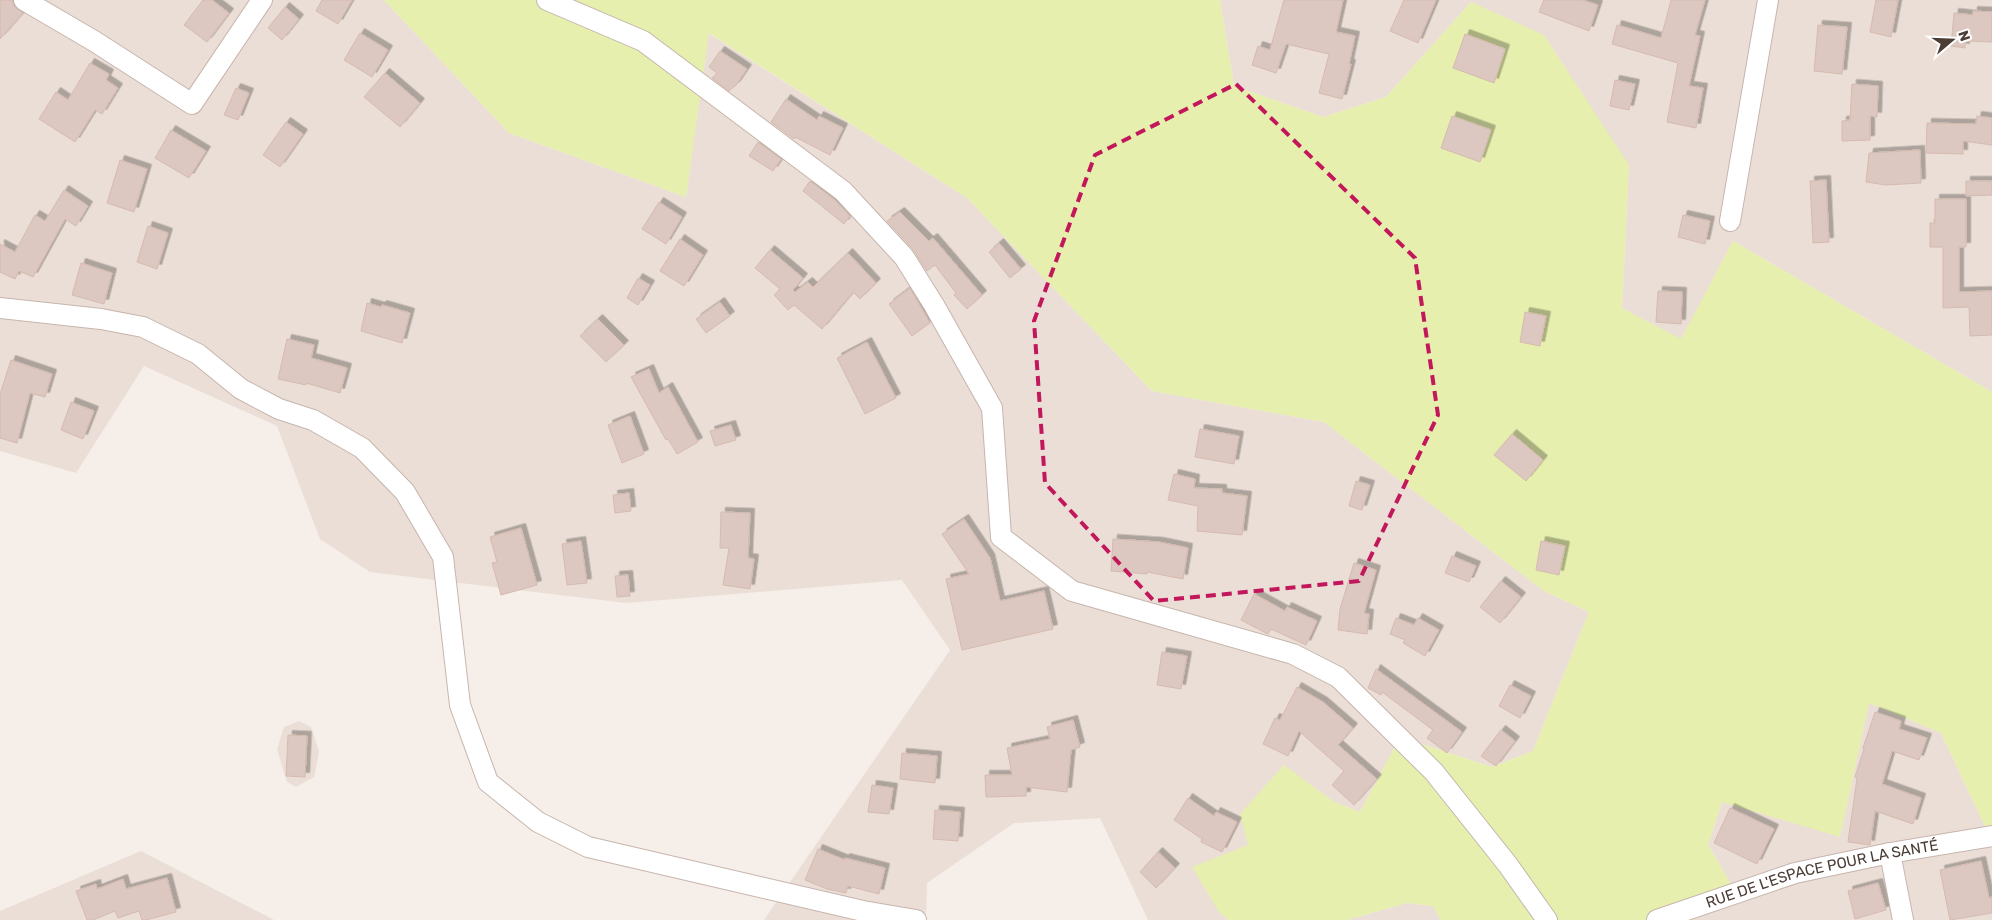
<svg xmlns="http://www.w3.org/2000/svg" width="1992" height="920" font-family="Rubik,sans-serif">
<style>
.residential{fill:#ebded6}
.green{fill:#e6efae}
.building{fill:#dcc8c0;stroke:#d5baaf;filter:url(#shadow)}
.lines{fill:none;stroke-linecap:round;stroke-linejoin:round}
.minor-casing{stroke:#c6b5ad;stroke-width:22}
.minor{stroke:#fff;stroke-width:20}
.marked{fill:none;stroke:#c2185b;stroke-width:4;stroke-dasharray:10 6;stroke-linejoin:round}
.labels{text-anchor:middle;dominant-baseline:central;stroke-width:4.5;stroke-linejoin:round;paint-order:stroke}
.street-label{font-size:15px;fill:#4b3c36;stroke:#fff}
</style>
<defs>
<filter id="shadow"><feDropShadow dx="4.5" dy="-4.5" stdDeviation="0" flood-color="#0004"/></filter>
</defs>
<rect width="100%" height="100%" fill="#f6eee9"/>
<path class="residential" d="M 0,0 L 384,0 L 509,133 L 686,197 L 708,33 L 967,198 L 1152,391 L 1324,422 L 1544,591 L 1589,612 L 1533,751 L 1492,767 L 1400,737 L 1360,812 L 1334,802 L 1283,766 L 1219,912 L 1228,920 L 1148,920 L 1100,818 L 1014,823 L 927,883 L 926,920 L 764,920 L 950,650 L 902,580 L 626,603 L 370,572 L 320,539 L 277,426 L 144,366 L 76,473 L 0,451 Z
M 1220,0 L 1992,0 L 1992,392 L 1733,241 L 1681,340 L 1622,308 L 1629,165 L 1471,2 L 1386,97 L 1323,117 L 1234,86 Z
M 1869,703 L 1941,733 L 1992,841 L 1992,920 L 1693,920 L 1731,884 L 1708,845 L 1722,802 L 1840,836 Z
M 299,721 L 311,727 L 319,752 L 314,777 L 296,787 L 287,782 L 277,749 L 284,727 Z
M 141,851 L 274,920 L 0,920 L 0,911 Z
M 1407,903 L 1433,906 L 1441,920 L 1347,920 Z"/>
<path class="green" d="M 384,0 L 1220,0 L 1234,86 L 1323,117 L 1386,97 L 1471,2 L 1544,35 L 1629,165 L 1622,308 L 1681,339 L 1733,241 L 1992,392 L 1992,841 L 1941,733 L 1869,703 L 1840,837 L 1722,802 L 1708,845 L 1731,884 L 1693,920 L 1441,920 L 1433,906 L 1407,903 L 1347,920 L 1228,920 L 1219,912 L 1192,867 L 1248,845 L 1240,814 L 1284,765 L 1334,802 L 1360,812 L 1400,737 L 1492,767 L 1533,751 L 1589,612 L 1544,591 L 1324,422 L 1152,391 L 967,198 L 709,33 L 686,197 L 509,133 Z"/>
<path class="building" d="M 0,0 L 12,0 L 14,6 L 23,13 L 0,39 Z
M 203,0 L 212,0 L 229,13 L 207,42 L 184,25 Z
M 322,0 L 352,0 L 338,24 L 316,11 Z
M 1284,0 L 1343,0 L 1336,32 L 1355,36 L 1349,64 L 1351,64 L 1342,99 L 1319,93 L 1329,54 L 1286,44 L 1276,73 L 1252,65 L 1258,46 L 1270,50 Z
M 1404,0 L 1436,0 L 1418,43 L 1390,31 Z
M 1544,0 L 1582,0 L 1598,5 L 1589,31 L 1539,12 Z
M 1671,0 L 1705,0 L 1695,35 L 1700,36 L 1689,86 L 1703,88 L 1696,128 L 1667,122 L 1678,63 L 1612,44 L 1617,25 L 1661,38 Z
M 1876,0 L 1898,0 L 1891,37 L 1870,32 Z
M 285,7 L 299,19 L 282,40 L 268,28 Z
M 1973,11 L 1992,12 L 1992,42 L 1965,41 L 1965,48 L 1951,46 L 1954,13 L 1973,15 Z
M 1818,25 L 1847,27 L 1842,74 L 1814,71 Z
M 360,33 L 388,50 L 372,77 L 344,60 Z
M 1465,34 L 1505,49 L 1494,83 L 1453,68 Z
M 720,51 L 747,69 L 736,85 L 729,91 L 712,78 L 717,73 L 709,67 Z
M 90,63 L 109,74 L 106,80 L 118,88 L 102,114 L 95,110 L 75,142 L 39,119 L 56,92 L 68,100 Z
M 385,73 L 420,103 L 400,127 L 364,97 Z
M 1615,80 L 1635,84 L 1629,110 L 1610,106 Z
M 1852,84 L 1878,86 L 1877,117 L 1870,116 L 1870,140 L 1842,141 L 1842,121 L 1850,120 Z
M 236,88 L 249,93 L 238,120 L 224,115 Z
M 786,99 L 817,120 L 819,116 L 843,128 L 830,155 L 795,137 L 794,139 L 771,122 Z
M 1452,116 L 1491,130 L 1480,162 L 1441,148 Z
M 1977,116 L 1992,118 L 1992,145 L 1963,141 L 1963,154 L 1926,153 L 1927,123 L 1976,124 Z
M 286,122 L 303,134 L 280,167 L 263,155 Z
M 171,130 L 206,151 L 189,178 L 155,158 Z
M 758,142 L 781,159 L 773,171 L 749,156 Z
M 1920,150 L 1921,183 L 1886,185 L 1866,182 L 1869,153 Z
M 120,160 L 147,169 L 134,212 L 107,203 Z
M 1826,180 L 1829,242 L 1813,243 L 1810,181 Z
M 810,181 L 835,200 L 850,216 L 844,224 L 803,191 Z
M 1966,181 L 1992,181 L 1992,195 L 1966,196 Z
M 64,190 L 88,206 L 76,226 L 65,219 L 33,277 L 19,271 L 15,279 L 0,272 L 0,244 L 15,252 L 35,215 L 45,221 Z
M 1935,199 L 1966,199 L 1966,247 L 1959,247 L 1959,292 L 1992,291 L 1992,335 L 1970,336 L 1969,307 L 1943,308 L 1943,247 L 1930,247 L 1930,223 L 1935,223 Z
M 659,202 L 682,217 L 666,244 L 642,229 Z
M 900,212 L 929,241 L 933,238 L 982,295 L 967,309 L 954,295 L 956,293 L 935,265 L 927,271 L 913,249 L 887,221 Z
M 1683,215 L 1710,221 L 1705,244 L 1678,237 Z
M 148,226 L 168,233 L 157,269 L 137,262 Z
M 680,239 L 703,255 L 684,286 L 660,271 Z
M 999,243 L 1021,269 L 1010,278 L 989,252 Z
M 770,250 L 803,278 L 793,290 L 795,292 L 808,282 L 813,287 L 848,253 L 876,283 L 860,299 L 853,292 L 822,329 L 794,305 L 788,310 L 774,295 L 780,289 L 755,268 Z
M 81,263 L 112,273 L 104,304 L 72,295 Z
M 638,278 L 650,285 L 638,305 L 627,298 Z
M 910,288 L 930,323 L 912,336 L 889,304 Z
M 1658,291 L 1682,292 L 1681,324 L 1656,322 Z
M 720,302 L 730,316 L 706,333 L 696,319 Z
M 367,303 L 381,307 L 382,305 L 410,313 L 402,343 L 361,331 Z
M 1525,312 L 1546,316 L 1540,346 L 1520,342 Z
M 598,319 L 624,345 L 606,362 L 580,336 Z
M 287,339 L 314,345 L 311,358 L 347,368 L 340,393 L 306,383 L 306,385 L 278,379 Z
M 867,342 L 896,398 L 865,414 L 837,358 Z
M 11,360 L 52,374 L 45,397 L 30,393 L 17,443 L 0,438 L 0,394 Z
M 649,369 L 659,393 L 668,387 L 698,442 L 677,454 L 668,439 L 666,440 L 631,377 Z
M 71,402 L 94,411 L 83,439 L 61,430 Z
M 630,416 L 644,454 L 622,463 L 608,425 Z
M 731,425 L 736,440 L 715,446 L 710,431 Z
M 1200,429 L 1239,436 L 1234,464 L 1195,457 Z
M 1512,434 L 1543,460 L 1526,481 L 1494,455 Z
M 1174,474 L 1195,479 L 1194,488 L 1222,489 L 1222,493 L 1247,496 L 1242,535 L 1197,531 L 1198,506 L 1168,500 Z
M 1356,481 L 1370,485 L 1362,510 L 1349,506 Z
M 629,493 L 631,511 L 615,513 L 613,495 Z
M 721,512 L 750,513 L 748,558 L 754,559 L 750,589 L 723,585 L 729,548 L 720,548 Z
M 964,519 L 990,558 L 1000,601 L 1044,591 L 1053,629 L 962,650 L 946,579 L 969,574 L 942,534 Z
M 521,528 L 537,585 L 501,595 L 492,563 L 497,562 L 490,537 Z
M 1113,539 L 1159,542 L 1188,548 L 1183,579 L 1147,572 L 1147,574 L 1111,571 Z
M 581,541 L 587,583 L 567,585 L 562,544 Z
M 1541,541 L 1565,546 L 1559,575 L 1536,570 Z
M 1452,556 L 1476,566 L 1469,582 L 1445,573 Z
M 1354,563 L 1376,570 L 1364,613 L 1369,614 L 1367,634 L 1338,630 L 1340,609 Z
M 628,575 L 630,596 L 617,597 L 615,576 Z
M 1501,581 L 1521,597 L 1500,623 L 1480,607 Z
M 1254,594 L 1285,611 L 1287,607 L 1317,621 L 1306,645 L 1271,629 L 1268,634 L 1241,620 Z
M 1396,618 L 1414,625 L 1418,618 L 1439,630 L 1425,656 L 1403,643 L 1405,640 L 1390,634 Z
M 1162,652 L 1187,656 L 1181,689 L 1157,685 Z
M 1376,669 L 1462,732 L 1447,753 L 1427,738 L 1433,730 L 1382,692 L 1381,695 L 1368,688 Z
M 1510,685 L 1531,696 L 1520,718 L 1499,706 Z
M 1297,687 L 1323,702 L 1353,728 L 1338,745 L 1377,779 L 1354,805 L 1332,785 L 1344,771 L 1299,731 L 1288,756 L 1263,744 L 1275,718 L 1280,720 Z
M 1875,712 L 1901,721 L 1899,729 L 1927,738 L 1919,760 L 1892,751 L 1882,784 L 1921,798 L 1913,824 L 1875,811 L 1870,845 L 1848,842 L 1857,778 L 1855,777 L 1864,749 L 1863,748 Z
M 1073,720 L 1080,747 L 1071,750 L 1067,792 L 1026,787 L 1026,796 L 986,797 L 985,775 L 1012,775 L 1007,748 L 1050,739 L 1047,727 Z
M 1501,730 L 1515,741 L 1496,766 L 1481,756 Z
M 288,735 L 307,736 L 305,777 L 286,776 Z
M 902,753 L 937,756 L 935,783 L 900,779 Z
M 872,785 L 893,788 L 889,814 L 868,812 Z
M 1188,798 L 1214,816 L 1216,812 L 1237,822 L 1222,852 L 1201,842 L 1202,839 L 1174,820 Z
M 1730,808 L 1774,829 L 1757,864 L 1714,843 Z
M 935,810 L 960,812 L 958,841 L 933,839 Z
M 818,849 L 845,860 L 845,858 L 885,868 L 879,894 L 848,886 L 846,893 L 827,889 L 805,880 Z
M 1158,852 L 1175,868 L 1156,888 L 1140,872 Z
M 1981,861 L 1989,898 L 1992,897 L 1992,913 L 1950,920 L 1940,870 Z
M 167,878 L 176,912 L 146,920 L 142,920 L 139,911 L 118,918 L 115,911 L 93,920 L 87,920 L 76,891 L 96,884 L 97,889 L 123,879 L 126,889 Z
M 1878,883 L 1886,910 L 1855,919 L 1848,891 Z"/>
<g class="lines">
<g class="minor-casing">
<g id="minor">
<path d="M 24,0 L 94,41 L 192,104 L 262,0"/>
<path d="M 547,0 L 643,41 L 843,191 L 904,257 L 934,305 L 992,408 L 1001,537 L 1072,591 L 1293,654 L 1338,677 L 1434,772 L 1508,865 L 1547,920"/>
<path d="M 1730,221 L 1768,0"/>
<path d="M 0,308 L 101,319 L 143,327 L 198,354 L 241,389 L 279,409 L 313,420 L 362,448 L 405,492 L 443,557 L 460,705 L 488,782 L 538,822 L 588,847 L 863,911 L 916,920"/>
<path d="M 1890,853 L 1903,920"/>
<path id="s1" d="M 1657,920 L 1795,873 L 1890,853 L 1992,836"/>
</g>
</g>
<use href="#minor" class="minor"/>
</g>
<path class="marked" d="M 1236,84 L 1415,258 L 1438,415 L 1359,581 L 1154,601 L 1045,483 L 1034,321 L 1095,155 Z"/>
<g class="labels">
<g class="street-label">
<text stroke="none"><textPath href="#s1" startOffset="172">RUE DE L'ESPACE POUR LA SANTÉ</textPath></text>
</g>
</g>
<g transform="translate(1952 40) rotate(71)" stroke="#ffffff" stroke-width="4" paint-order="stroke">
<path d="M0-4L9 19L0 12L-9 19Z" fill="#4b3c36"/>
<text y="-8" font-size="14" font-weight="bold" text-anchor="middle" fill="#4b3c36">N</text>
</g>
</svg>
